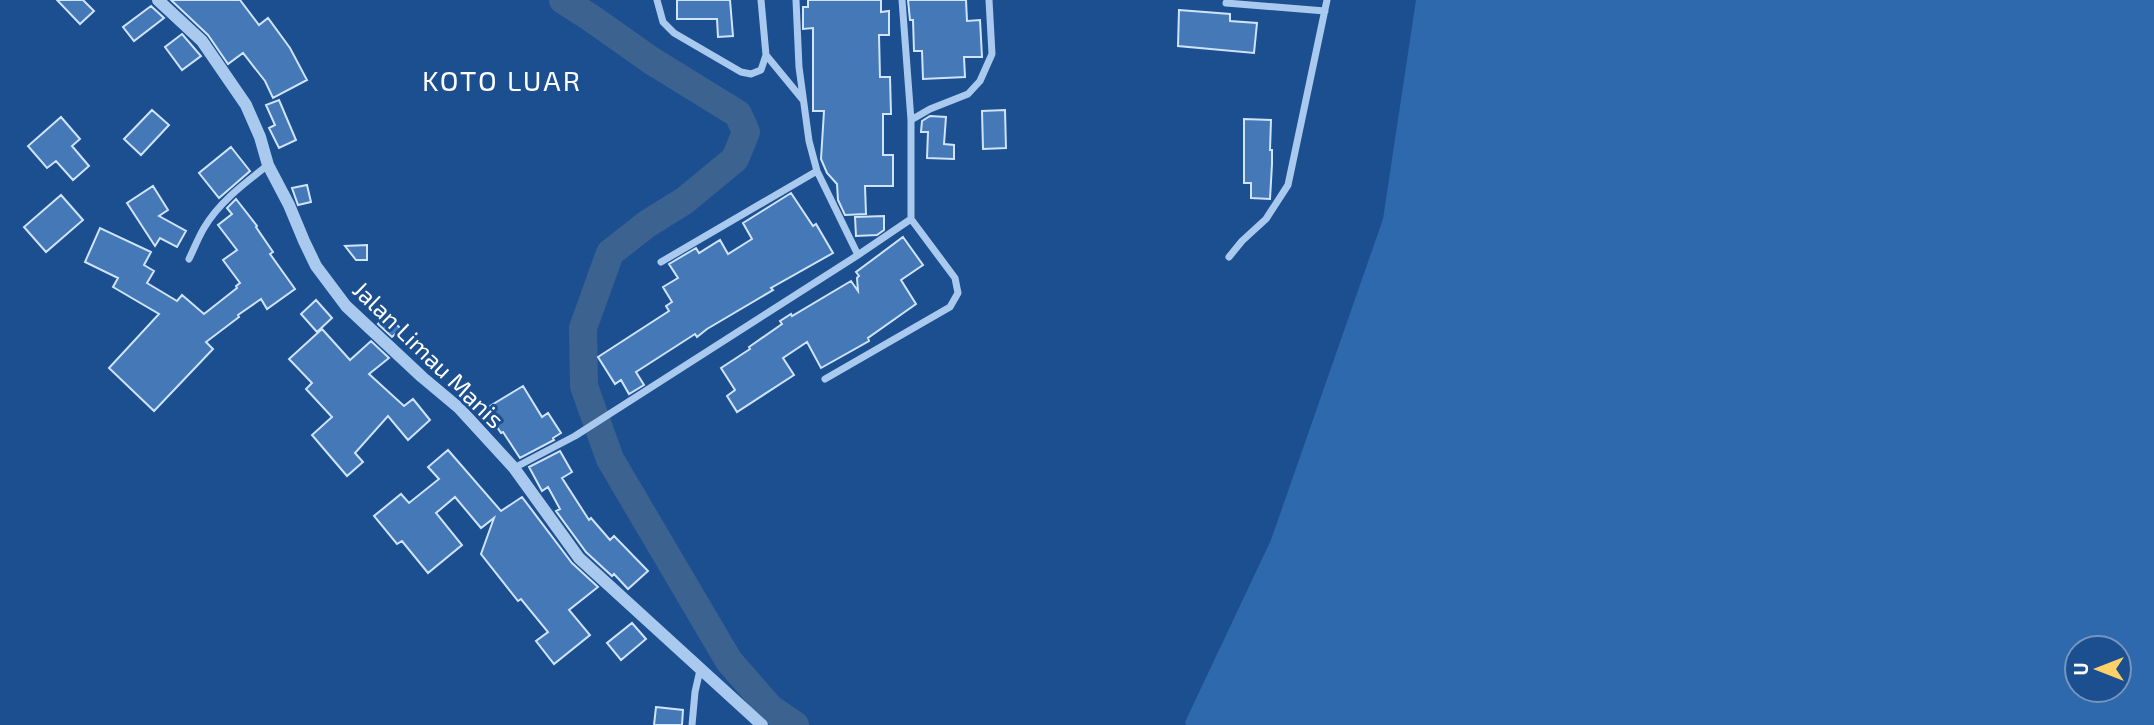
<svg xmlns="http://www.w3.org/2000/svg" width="2154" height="725" font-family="'Exo 2',sans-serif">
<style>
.green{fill:#2e69ad;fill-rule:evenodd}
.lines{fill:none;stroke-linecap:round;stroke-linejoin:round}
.river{stroke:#3c6290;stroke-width:28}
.building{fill:#4478b7;stroke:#cfe3fa;stroke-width:2}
.minor{stroke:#a9c9ee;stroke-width:7}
.tertiary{stroke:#a9c9ee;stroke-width:12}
.labels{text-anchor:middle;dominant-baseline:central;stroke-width:6;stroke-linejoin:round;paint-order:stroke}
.street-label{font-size:24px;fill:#fff;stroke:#1b4f8f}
.quarter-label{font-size:28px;letter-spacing:2px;fill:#fff;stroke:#1b4f8f}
</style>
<rect width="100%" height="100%" fill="#1b4f8f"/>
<path class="green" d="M 1416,0 L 2154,0 L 2154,725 L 1186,725 L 1185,722 L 1271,540 L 1383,219 ZM 2077,648 L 2119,648 L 2119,690 L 2077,690 Z"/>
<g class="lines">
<path class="river" d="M 563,0 L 591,18 L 652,61 L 738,114 L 746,132 L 735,159 L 684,201 L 647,224 L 610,253 L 583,328 L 584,386 L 610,459 L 729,661 L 770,708 L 795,725"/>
</g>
<path class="building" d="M 57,0 L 83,0 L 94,11 L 80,24 Z
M 171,0 L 240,0 L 259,25 L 268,18 L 290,48 L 307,80 L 273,98 L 265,81 L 243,53 L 228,64 L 208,35 Z
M 677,0 L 730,0 L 733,36 L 718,37 L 717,19 L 677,19 Z
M 808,0 L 881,0 L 881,12 L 889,11 L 889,35 L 879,35 L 880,77 L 890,77 L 891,114 L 883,114 L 883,155 L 893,155 L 893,186 L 865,186 L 866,214 L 845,215 L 838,200 L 837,184 L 827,173 L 821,159 L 824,111 L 813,111 L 813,28 L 803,29 L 803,7 L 808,7 Z
M 908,0 L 966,0 L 967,21 L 980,20 L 982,57 L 964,57 L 965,77 L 923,79 L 922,51 L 914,51 L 913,20 L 910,20 Z
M 151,6 L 164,18 L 134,41 L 123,27 Z
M 1179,10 L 1230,14 L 1230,21 L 1257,23 L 1254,53 L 1178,46 Z
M 182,34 L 201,56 L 182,70 L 165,47 Z
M 279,100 L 296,140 L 279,148 L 269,128 L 275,125 L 266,105 Z
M 152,110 L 169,125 L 141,155 L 124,139 Z
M 1005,110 L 1006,148 L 983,149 L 982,111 Z
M 930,116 L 946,117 L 944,144 L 954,145 L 954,159 L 927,158 L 928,132 L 921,132 L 922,121 Z
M 61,117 L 80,139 L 72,146 L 89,166 L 73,180 L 56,161 L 47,168 L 28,146 Z
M 1244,119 L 1271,120 L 1270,150 L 1272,150 L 1272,164 L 1270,199 L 1251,198 L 1251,183 L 1244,183 Z
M 231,147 L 250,171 L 219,198 L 199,173 Z
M 307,185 L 311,202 L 298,205 L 292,188 Z
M 153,186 L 168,210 L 159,216 L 186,231 L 177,247 L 160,238 L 155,246 L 127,203 Z
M 791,193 L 813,226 L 816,224 L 833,253 L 771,288 L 773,290 L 707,329 L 697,337 L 695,334 L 636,372 L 644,385 L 629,394 L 621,380 L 615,384 L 598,357 L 669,311 L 666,306 L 672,302 L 663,287 L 678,278 L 669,264 L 696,248 L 699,253 L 720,240 L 728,254 L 752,239 L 743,223 Z
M 61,195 L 83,220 L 46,252 L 24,227 Z
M 236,199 L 257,226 L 256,227 L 273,252 L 270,254 L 295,289 L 267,309 L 261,299 L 238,315 L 239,317 L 206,342 L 213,349 L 154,411 L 109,368 L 159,314 L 113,287 L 118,278 L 85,262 L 100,228 L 151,252 L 144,265 L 154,271 L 147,283 L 177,301 L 182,295 L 204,314 L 237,288 L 236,286 L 240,283 L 223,260 L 237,250 L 218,225 L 232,214 L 227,208 Z
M 884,216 L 884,230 L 877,235 L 856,236 L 855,217 Z
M 903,237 L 923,265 L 901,280 L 916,304 L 868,338 L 869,341 L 821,368 L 807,342 L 783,358 L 794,375 L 737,412 L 727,396 L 735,390 L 721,368 L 750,349 L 749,347 L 782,324 L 780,321 L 791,314 L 792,316 L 851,281 L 858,291 L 857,278 L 859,276 L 856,272 Z
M 367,245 L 367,260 L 356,260 L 345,246 Z
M 316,300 L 332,318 L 317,332 L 301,314 Z
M 387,315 L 401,329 L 392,337 L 378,324 Z
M 322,329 L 350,360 L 371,341 L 389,358 L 369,374 L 404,406 L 413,399 L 430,420 L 408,440 L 388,416 L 355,453 L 363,462 L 347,476 L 312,435 L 332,417 L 306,389 L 312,383 L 289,359 Z
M 523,386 L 542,417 L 548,413 L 561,433 L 553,438 L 554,440 L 520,458 L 503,432 L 501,433 L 485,409 Z
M 448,450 L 501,511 L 522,497 L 572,563 L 598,587 L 569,610 L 590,635 L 554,664 L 536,641 L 548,632 L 521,599 L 518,601 L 481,554 L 494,518 L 481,528 L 455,497 L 436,513 L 462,545 L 428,573 L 402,541 L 397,544 L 374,516 L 401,494 L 409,503 L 439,479 L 428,467 Z
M 560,451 L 572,472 L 562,478 L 589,520 L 591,518 L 610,540 L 614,536 L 648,571 L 628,589 L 614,574 L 612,576 L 586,552 L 556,511 L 560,509 L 548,487 L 542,491 L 529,467 Z
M 632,623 L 646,639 L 621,660 L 607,643 Z
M 656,707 L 683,710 L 682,725 L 654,725 Z"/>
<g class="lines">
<path class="minor" d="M 657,0 L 663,22 L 674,33 L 741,72 L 751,74 L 761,70 L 766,55 L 761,0
M 796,0 L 799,67 L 809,141 L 817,171 L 858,255
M 1226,3 L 1325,11
M 766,55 L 803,100
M 911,120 L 930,109 L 968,94 L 980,81 L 992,54 L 989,0
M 1229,257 L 1242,241 L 1266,219 L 1288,185 L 1327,0
M 189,259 C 194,249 198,238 204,228 C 219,202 245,183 268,165
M 661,262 L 817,171
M 825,379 L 950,307 L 958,293 L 955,278 L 911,219
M 514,468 L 575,436 L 858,255 L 911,219 L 911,120 L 902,0
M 692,725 L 695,692 L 700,670"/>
<path class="tertiary" d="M 158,0 L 202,41 L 246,105 L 260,137 L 268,165 L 289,205 L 304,241 L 316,266 L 346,306 L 422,377 L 459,408 L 514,468 L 579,558 L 762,725"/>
</g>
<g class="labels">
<g class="street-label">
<text transform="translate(429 354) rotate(44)">Jalan Limau Manis</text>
</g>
<g class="quarter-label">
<text x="502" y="80">KOTO LUAR</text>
</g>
</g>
<g transform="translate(2098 669) rotate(270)"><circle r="33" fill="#1b4f8f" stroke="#7695bc" stroke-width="2"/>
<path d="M0-5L12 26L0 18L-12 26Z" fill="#ffd166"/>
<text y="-10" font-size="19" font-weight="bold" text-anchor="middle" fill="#ffffff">U</text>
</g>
</svg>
